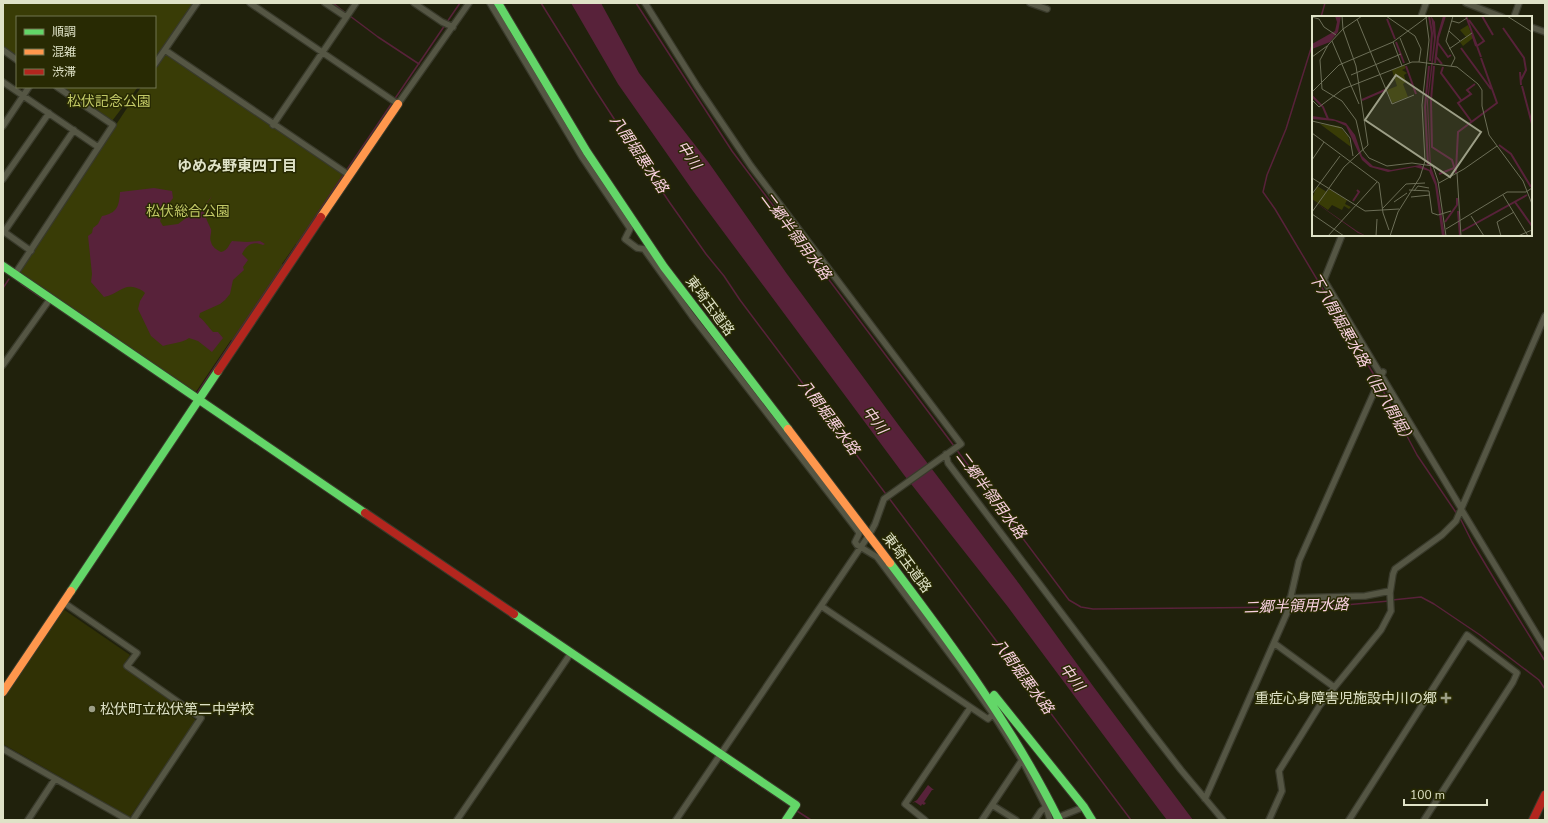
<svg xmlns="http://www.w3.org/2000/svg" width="1548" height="823" font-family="'Nunito Sans','Noto Sans JP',sans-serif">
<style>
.built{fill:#303105}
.green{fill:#393c06}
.water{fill:#58223a}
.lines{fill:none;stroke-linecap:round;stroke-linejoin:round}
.stream{stroke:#58223a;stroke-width:1.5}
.street-casing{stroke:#393a2b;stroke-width:8}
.fast-casing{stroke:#393a2b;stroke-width:10}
.slow-casing{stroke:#393a2b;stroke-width:10}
.jam-casing{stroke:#393a2b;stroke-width:10}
.street{stroke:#555644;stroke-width:5.5}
.fast{stroke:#63d668;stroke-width:8}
.slow{stroke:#ff974d;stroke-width:8}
.jam{stroke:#b3261e;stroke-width:8}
.poi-dot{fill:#9c9e86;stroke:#282a03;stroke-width:1.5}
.labels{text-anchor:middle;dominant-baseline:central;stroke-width:3;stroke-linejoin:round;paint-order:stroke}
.park-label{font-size:14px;fill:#c2c966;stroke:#282a03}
.street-label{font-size:14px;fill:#dfe2c7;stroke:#282a03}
.poi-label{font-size:14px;fill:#dfe2c7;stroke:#282a03;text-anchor:end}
.water-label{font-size:15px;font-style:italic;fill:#f9d0e0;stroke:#282a03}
.neighbourhood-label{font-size:15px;font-weight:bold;fill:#dfe2c7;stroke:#282a03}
.inset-river{fill:none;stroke:#58223a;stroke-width:2}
.inset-road{fill:none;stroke:#6c6e57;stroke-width:1}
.view{fill:#9c9e86;fill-opacity:0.15;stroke:#9c9e86;stroke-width:2}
.inset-edge{fill:none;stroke:#dfe2c7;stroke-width:2}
</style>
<rect width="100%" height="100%" fill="#20210c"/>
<path class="built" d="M 63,609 L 130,655 L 123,666 L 196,720 L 130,817 L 3,744 L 3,698 Z"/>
<path class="green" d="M 3,3 L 194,3 L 155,62 L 155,17 L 17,17 L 17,58 L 3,48 Z
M 165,52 L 343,175 L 298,245 L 296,244 L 282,264 L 284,266 L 234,340 L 231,340 L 193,396 L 17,274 L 141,87 L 155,87 L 155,67 Z
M 60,87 L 138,87 L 112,121 Z"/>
<path class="water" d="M 571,3 L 601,3 L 639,73 L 709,163 L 787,274 L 900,427 L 1020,585 L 1093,686 L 1193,820 L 1167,820 L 1160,811 L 1008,607 L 904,475 L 693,191 L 618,84 Z
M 154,188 L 172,191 L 173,198 L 167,206 L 160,221 L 163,226 L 178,224 L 197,210 L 202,209 L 212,196 C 210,200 205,205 204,209 C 203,213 209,225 211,229 C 212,233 209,238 211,242 C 212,247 217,250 221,252 C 228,250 228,246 232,241 L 247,242 L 260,241 L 265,244 L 263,245 C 253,241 247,244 242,254 L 248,260 L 243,267 L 244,270 L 233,280 L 230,294 L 225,300 L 220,304 L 200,313 L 199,317 C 205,321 208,327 213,332 L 218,332 L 223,338 L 212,352 L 198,341 L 189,338 C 182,343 172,343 163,346 L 151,336 L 138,309 L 140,301 L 145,293 L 143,291 C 124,280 122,293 104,297 L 91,282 L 92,274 L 88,236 L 92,233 L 93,228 L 98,224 L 102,216 C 117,213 119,207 120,192 Z
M 928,785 L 934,790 L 932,790 L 924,802 L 926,803 L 924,805 L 922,804 L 921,806 L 915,802 L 912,803 L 917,800 Z"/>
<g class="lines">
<path class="stream" d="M 333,3 L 347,14
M 541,3 L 594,88 L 637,154 L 670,203 L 706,254 L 724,276 L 740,300 L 1131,820
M 636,3 L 732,151 L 954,446
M 350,16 L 378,37 L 419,64
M 1321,17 L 1325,3
M 447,22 L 460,3
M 1313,42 L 1286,129 L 1267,175 L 1263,192 L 1275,209 L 1377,380
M 394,100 L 445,25
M 346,171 L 392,103
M 21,284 L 43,299
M 3,288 L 9,279
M 1380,385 L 1417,455 L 1457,514
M 196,395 L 344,174
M 956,449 L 1069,600 L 1081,607 L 1093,609 L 1287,607
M 1460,518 L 1472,542 L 1496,582 L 1545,661
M 1392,600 L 1421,597 L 1434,604 L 1480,635 L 1539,680 L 1545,689
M 1291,607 L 1345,605 L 1389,601
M 677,729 L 716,755
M 720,759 L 792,807
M 797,811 L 811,820"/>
<g class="street-casing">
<path id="street" d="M 250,3 L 398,104 L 469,3
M 325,3 L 346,17
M 414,3 L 442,22 L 453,27
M 490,3 L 582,157 L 629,227 L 630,229 L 625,239 L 637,248 L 644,249 L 692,316 L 858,531 L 859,534 L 855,542 L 857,545 L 877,557 L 958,665 L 993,714 L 1022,760 L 1046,807 L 1050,820
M 645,3 L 697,86 L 751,166 L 961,444 L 884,499 L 875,524 L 869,535 L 676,820
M 1030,3 L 1047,9
M 1466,3 L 1502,17
M 1421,17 L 1426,3
M 1514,17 L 1519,3
M 1531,27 L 1545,32
M 3,50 L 17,60
M 165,50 L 349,175
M 155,64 L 197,3
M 3,82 L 98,147
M 273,125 L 356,3
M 3,126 L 29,87
M 3,179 L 49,113
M 3,231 L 31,251
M 4,232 L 74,130
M 1342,235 L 1324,280 L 1461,508
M 15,274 L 113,125 L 57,87
M 3,365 L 50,299
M 946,454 L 948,463 L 1150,730 L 1181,770 L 1223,820
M 1461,509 L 1545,648
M 1290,598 L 1365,596 L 1390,591
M 63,602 L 137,653 L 127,666 L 201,718 L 133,820
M 821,606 L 988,719 L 993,714
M 1274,643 L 1334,687
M 3,749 L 128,820
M 1205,799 L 1287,613 L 1299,561 L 1383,372
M 992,805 L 1016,820
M 1056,818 L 1084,807
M 28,820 L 55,779
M 457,820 L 571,653
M 925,820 L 905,804 L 970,708
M 982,820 L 1022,760
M 1035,820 L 1041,811 L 1046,807
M 1269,820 L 1282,791 L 1279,771 L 1320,705 L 1381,630 L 1391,611 L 1390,593 L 1393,574 L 1395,569 L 1442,535 L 1456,521 L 1545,316
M 1349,820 L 1467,635 L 1517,673 L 1513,682 L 1424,820"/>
</g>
<g class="fast-casing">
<path id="fast" d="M 498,3 L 587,152 L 664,267 L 788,429
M 3,266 L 365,513
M 890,563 C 952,645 1013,727 1059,820
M 71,591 L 218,371
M 514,614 L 796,805 L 786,820
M 994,695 L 1084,807 L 1092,820"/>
</g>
<g class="slow-casing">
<path id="slow" d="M 321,217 L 398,104
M 788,429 L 890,563
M 3,692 L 71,591"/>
</g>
<g class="jam-casing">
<path id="jam" d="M 218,371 L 321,217
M 365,513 L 514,614
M 1533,820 L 1545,795"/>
</g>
<use href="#street" class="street"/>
<use href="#fast" class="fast"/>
<use href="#slow" class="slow"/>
<use href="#jam" class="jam"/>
</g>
<g class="poi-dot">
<path d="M1444 692h4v4h4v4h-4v4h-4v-4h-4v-4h4z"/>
<circle cx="92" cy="709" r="4"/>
</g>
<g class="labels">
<g class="park-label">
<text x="109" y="101">松伏記念公園</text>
<text x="188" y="211">松伏総合公園</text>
</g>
<g class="street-label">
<text transform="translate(710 306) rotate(53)">東埼玉道路</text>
<text transform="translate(907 563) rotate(53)">東埼玉道路</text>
</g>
<g class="poi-label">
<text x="1437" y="698">重症心身障害児施設中川の郷</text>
<text x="100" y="709" text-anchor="start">松伏町立松伏第二中学校</text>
</g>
<g class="water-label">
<text transform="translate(639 154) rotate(56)">八間堀悪水路</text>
<text transform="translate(689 155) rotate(56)">中川</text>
<text transform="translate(796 236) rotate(53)">二郷半領用水路</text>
<text transform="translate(1362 359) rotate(60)">下八間堀悪水路（旧八間堀）</text>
<text transform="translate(829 417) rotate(53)">八間堀悪水路</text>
<text transform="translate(875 420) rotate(53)">中川</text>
<text transform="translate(991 495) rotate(53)">二郷半領用水路</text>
<text transform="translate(1296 606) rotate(-2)">二郷半領用水路</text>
<text transform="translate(1023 676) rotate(53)">八間堀悪水路</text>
<text transform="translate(1072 677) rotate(53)">中川</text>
</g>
<g class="neighbourhood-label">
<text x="237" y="166">ゆめみ野東四丁目</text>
</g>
</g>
<g transform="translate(1312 16)">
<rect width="220" height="220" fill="#20210c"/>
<path d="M 156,9 L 161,22 L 151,30 L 148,26 L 154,21 L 148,14 ZM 93,49 L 94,52 L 90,54 L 95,57 L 92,59 L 94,66 L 91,68 L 96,81 L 80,87 L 75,74 L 85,70 L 80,54 ZM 8,108 L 27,110 L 36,120 L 39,131 ZM 5,170 L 15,176 L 17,173 L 35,184 L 33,188 L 39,191 L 37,193 L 32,190 L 30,194 L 20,189 L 16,194 L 0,183 Z" fill="#393c06"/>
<path d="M 23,0 L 29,0 L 26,16 L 18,26 L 0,33 L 0,28 L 23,15 L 25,6 ZM 119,0 L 123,6 L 124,21 L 116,86 L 119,151 L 125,168 L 133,220 L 130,220 L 123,169 L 117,155 L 103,151 L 76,156 L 58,151 L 50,144 L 34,110 L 23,105 L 0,103 L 0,100 L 21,103 L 34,107 L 43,119 L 50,140 L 61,150 L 79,154 L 108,149 L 118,154 L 115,86 L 122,23 ZM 0,184 L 45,215 L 54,220 L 46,217 Z" fill="#58223a"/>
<path class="inset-river" d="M 117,0 L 120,17 L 118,45M 154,0 L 169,41M 170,0 L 181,19M 75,3 L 83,23M 157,4 L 172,25 L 165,30M 191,12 L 212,42 L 214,54 L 209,64M 160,18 L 164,30M 84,26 L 92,47M 126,27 L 136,41 L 139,39M 149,32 L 179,73M 123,47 L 126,21 L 132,0M 130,48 L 124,41 L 126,22 L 133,0M 94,50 L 104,78M 122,50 L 119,84 L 120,131 L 140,144 L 144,157M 131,51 L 129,57 L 149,84M 208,56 L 209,69M 210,70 L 220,108M 0,80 L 11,91 L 16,103M 50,84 L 73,74M 159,105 L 146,87 L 159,78 L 155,74 L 163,68M 187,129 L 199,138 L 219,171M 116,149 L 113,91 L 117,50M 144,155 L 146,116 L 185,87 L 169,42M 127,158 L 142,152M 41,185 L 47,176 L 45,174M 203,186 L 220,210M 146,195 L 148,220M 133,206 L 145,189 L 145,182M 150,215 L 215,179"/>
<path class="inset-road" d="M 30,0 L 31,13 L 16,29 L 8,44 L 10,73 L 30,85 L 44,104 L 51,134 L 57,142 L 75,150 L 100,147 L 121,150 L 126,165 L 134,220M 74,0 L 103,20 L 109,33 L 107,46 L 145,51 L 166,68 L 170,74 L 170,90 L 177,119 L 211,165 L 220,188M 195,0 L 220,16M 0,1 L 7,3 L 12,11 L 24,19M 45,3 L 80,88 L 102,79M 140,5 L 147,7 L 155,2M 137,15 L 148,25M 88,22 L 98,47M 20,25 L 47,88M 81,26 L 90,50M 137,33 L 160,17M 0,41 L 15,30M 139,50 L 143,42 L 134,25 L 141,0M 39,59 L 89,38M 0,76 L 27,49 L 81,26 L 115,1M 0,84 L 7,91 L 31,73 L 100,46 L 107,46M 0,105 L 30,112 L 38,122 L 41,140M 0,117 L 67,167 L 71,197 L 77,214M 0,144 L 12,126M 145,157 L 149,220M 0,162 L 53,195 L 87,193M 127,167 L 152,153 L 185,130M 97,174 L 117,175 L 120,197 L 126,199 L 139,195M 102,175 L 106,170 L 117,172M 0,178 L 28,140M 191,179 L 216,220M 99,181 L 118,179M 82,186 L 95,177M 71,192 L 94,168 L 113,167M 0,196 L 32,151 L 56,129 L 44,50 L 31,13 L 50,0M 0,198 L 32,220M 159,200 L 172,220M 134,213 L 195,176 L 214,176 L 220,172M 16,220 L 65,166M 64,220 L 65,203M 78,220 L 86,196 L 108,161 L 113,145 L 110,89 L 117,24 L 114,1M 189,220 L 185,206 L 202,196M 206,220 L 220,214"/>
<path class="view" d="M 84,59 L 169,116 L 138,161 L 53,104 Z"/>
<rect width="220" height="220" class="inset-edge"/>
</g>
<rect width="1548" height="823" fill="none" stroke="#dfe2c7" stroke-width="8"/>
<rect x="16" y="16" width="140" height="72" fill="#282a03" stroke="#717451"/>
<rect x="24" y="29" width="20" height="6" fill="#63d668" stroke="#717451"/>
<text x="52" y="36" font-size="12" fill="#dfe2c7">順調</text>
<rect x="24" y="49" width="20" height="6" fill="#ff974d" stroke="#717451"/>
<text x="52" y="56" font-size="12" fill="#dfe2c7">混雑</text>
<rect x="24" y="69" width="20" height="6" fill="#b3261e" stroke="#717451"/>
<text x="52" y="76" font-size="12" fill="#dfe2c7">渋滞</text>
<path d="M1404 799v6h83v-6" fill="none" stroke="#dfe2c7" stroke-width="2"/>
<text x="1410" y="799" font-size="12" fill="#dfe2c7" stroke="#282a03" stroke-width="3" paint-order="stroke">100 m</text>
</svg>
